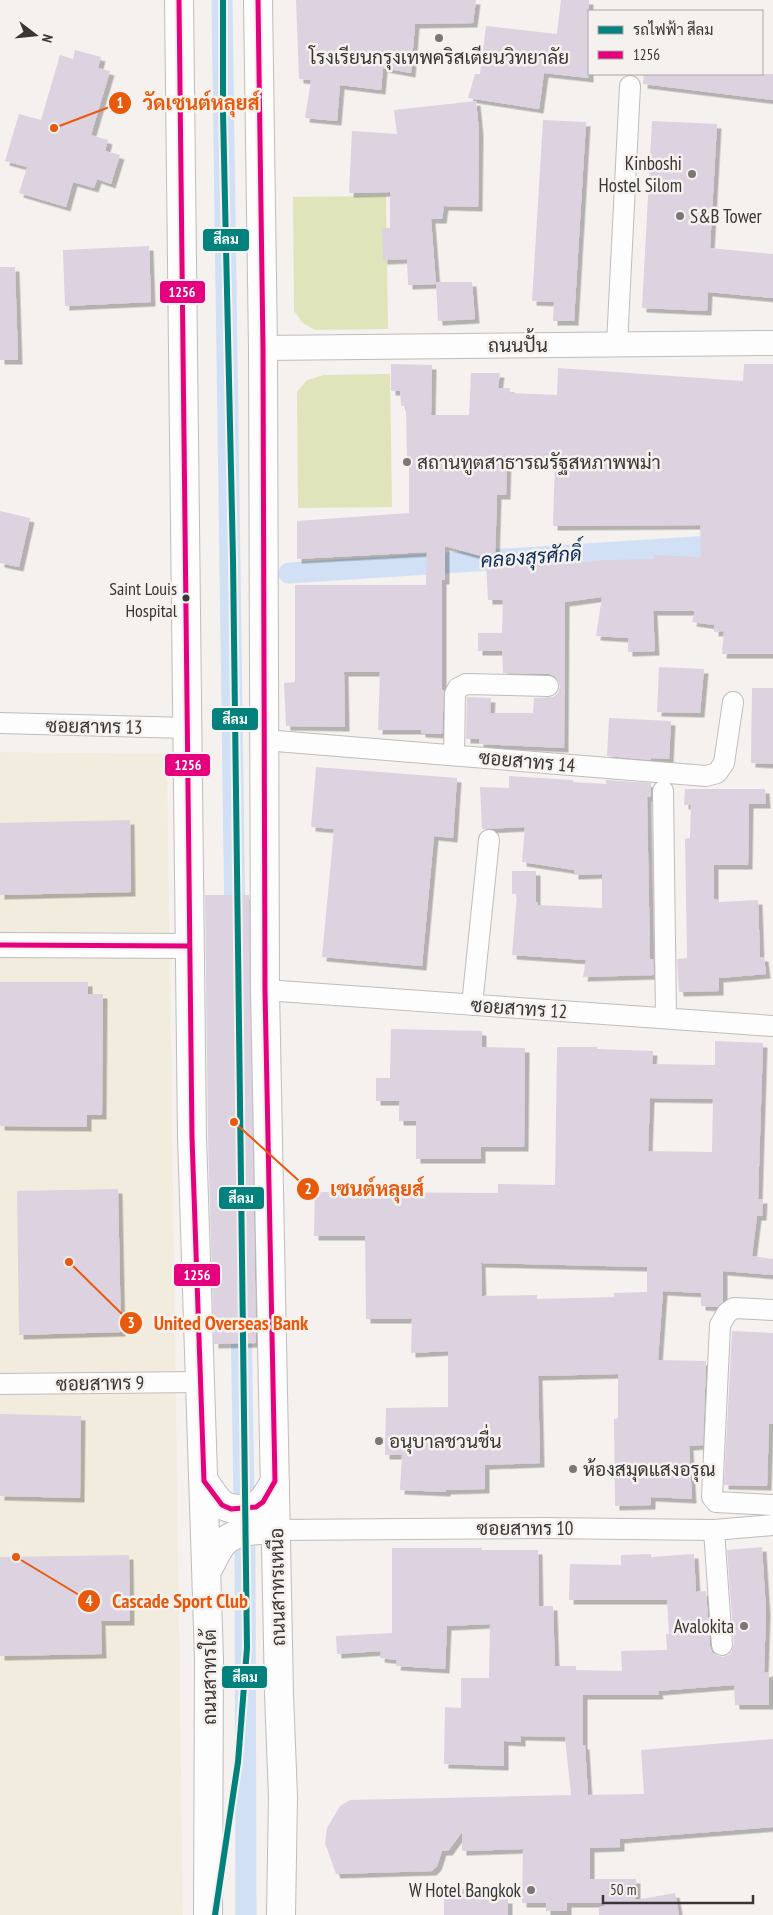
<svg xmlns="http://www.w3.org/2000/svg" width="773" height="1915" font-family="'PT Sans Narrow',Sarabun,sans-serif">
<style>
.commercial{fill:#f2ecdf}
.green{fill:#e0e4ba}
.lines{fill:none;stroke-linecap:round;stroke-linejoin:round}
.canal{stroke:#d1e0f4;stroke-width:21}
.building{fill:#ddd2e0;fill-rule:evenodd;filter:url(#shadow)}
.minor-casing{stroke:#bfbdbb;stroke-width:22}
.tertiary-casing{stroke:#bfbdbb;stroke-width:26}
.primary-casing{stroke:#bfbdbb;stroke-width:30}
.minor{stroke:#fdfdfd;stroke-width:20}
.tertiary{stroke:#fdfdfd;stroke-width:24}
.primary{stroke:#fdfdfd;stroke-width:28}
.bus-1-casing{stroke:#f5f1ee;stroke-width:9}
.bus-1{stroke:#e5007d;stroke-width:5}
.metro-1-casing{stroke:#f5f1ee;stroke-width:10}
.metro-1{stroke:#02817d;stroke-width:6}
.poi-dot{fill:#7a7776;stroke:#f5f1ee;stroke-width:2}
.bus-dot{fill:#383635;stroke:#f5f1ee;stroke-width:2}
.labels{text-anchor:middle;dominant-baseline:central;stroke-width:5;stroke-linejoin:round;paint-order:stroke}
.bus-label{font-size:18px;fill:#383635;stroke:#f5f1ee;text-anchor:end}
.poi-label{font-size:19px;fill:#383635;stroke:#f5f1ee;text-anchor:start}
.street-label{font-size:19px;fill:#383635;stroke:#f5f1ee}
.water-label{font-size:20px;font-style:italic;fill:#082a57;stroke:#f5f1ee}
.leader{fill:none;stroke:#e8590c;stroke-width:2}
.callout-dot{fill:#e8590c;stroke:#f5f1ee;stroke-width:2}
.mark-label{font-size:15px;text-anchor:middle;font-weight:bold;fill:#fff}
.callout-label{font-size:20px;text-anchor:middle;font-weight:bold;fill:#e8590c;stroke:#f5f1ee;stroke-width:5;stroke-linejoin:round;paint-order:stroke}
.line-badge{stroke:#f5f1ee;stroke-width:2}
.badge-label{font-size:14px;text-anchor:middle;font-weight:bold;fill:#fff}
</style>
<defs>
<filter id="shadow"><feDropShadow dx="4.5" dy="4.5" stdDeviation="0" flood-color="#0004"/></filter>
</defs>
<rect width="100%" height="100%" fill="#f4f1ef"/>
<path class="commercial" d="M 0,752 L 167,754 L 183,1915 L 0,1915 Z"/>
<path class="green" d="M 386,196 L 388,329 L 315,330 L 303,323 L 294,311 L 293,197 Z
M 390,374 L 392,507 L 298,508 L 297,392 L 307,380 L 324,375 Z"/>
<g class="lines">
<path class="canal" d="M 222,0 L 235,924
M 289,573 L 773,542
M 241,1315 L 244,1499
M 245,1548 L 246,1915"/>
</g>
<path class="building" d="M 296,0 L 476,0 L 473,23 L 415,24 L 411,73 L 383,68 L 381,90 L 340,85 L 337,121 L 305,118 L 311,80 L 299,79 Z
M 561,0 L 589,0 L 589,78 L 544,73 L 539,109 L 468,98 L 475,74 L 480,74 L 486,26 L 557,34 Z
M 75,50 L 101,57 L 98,68 L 110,71 L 91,135 L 108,140 L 105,151 L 120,155 L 111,184 L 97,179 L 94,188 L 73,182 L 66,207 L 19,193 L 27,167 L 5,161 L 19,114 L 41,120 L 60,55 L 73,59 Z
M 644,74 L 773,74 L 773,100 L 643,84 Z
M 476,101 L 479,131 L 478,207 L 444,206 L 442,219 L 431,219 L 436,284 L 408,285 L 407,259 L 383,260 L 382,228 L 390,228 L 390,192 L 349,193 L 352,131 L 397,134 L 394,110 Z
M 543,120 L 586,122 L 574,321 L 553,321 L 554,302 L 532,301 Z
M 652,121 L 717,124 L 710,248 L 773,254 L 773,298 L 708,292 L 707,311 L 642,308 Z
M 149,246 L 151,302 L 65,306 L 63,250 Z
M 0,267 L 15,267 L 18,360 L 0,360 Z
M 436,282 L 472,282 L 475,319 L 438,321 Z
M 391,364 L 432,365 L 431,415 L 469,415 L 471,373 L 500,373 L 498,388 L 510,388 L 510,393 L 557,395 L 558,368 L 743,381 L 744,364 L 773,364 L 773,654 L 722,654 L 724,631 L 714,632 L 714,625 L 692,622 L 695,611 L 653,611 L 655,651 L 628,652 L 628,638 L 596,636 L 602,597 L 565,602 L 564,748 L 479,744 L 479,739 L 466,739 L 467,697 L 491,698 L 490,713 L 533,713 L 534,698 L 553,697 L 558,693 L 560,687 L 558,680 L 554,676 L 549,674 L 503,673 L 502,651 L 478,651 L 478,633 L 502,633 L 503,600 L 488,600 L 486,561 L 560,561 L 560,565 L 602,560 L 654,559 L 654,555 L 701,557 L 700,525 L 553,526 L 555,458 L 507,456 L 506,495 L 497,495 L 495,560 L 445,546 L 445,580 L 442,580 L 442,690 L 444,690 L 442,734 L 421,733 L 421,730 L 378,730 L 380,672 L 344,672 L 345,727 L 286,726 L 284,683 L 295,682 L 295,585 L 426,585 L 427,552 L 297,559 L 297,521 L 409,513 L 409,464 L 407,464 L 406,406 L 401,406 L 400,391 L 391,391 Z
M 0,511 L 30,518 L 19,567 L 0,563 Z
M 659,667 L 704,669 L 700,713 L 657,712 Z
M 752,688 L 773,688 L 773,764 L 751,763 Z
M 609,718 L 671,721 L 669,759 L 651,758 L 651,760 L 607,756 Z
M 316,767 L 457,778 L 453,838 L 434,836 L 422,966 L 322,957 L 334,829 L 311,827 Z
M 509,776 L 573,780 L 573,782 L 606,784 L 606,780 L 651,783 L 651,797 L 647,797 L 650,959 L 653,959 L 654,975 L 583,977 L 586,960 L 512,955 L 517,894 L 512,894 L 512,871 L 536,871 L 536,902 L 538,902 L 538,905 L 602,908 L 602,874 L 574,875 L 574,870 L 522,862 L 525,827 L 482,829 L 480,787 L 509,788 Z
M 685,789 L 765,789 L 766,804 L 749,804 L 748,865 L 714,865 L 714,899 L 719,899 L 719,902 L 758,900 L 760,957 L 764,957 L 766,974 L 719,978 L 719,991 L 679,992 L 677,959 L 687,958 L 685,839 L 690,838 L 691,805 L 684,805 Z
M 130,820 L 131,892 L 0,895 L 0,823 Z
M 205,895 L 249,895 L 256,1343 L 214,1344 L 208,1137 Z
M 0,982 L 88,982 L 88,994 L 103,994 L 102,1115 L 87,1115 L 87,1127 L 0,1126 Z
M 391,1029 L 482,1031 L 482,1047 L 525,1048 L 524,1147 L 481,1147 L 481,1159 L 416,1159 L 416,1121 L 399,1121 L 399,1101 L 376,1101 L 376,1078 L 390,1078 Z
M 715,1041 L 763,1043 L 758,1199 L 763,1199 L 762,1216 L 757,1216 L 752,1256 L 773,1259 L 773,1275 L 723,1271 L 723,1302 L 717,1307 L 701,1306 L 701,1293 L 663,1291 L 658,1360 L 706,1361 L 703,1445 L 689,1446 L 692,1499 L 651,1497 L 651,1505 L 615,1506 L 614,1419 L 618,1418 L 618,1374 L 538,1376 L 540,1463 L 485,1465 L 485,1489 L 446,1490 L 446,1492 L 400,1490 L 402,1455 L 385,1455 L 386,1408 L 448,1407 L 448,1351 L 411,1353 L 412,1319 L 366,1319 L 365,1236 L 314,1236 L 315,1192 L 498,1193 L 498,1184 L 555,1185 L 557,1047 L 597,1047 L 597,1049 L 653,1051 L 652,1064 L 715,1065 ZM 650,1098 L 713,1099 L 712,1152 L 648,1151 ZM 481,1263 L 647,1267 L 647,1292 L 614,1293 L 614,1297 L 537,1299 L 537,1295 L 482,1296 Z
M 118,1189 L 121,1332 L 19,1335 L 17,1191 Z
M 732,1331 L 773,1333 L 773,1424 L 769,1424 L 767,1486 L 724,1485 Z
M 0,1414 L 81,1416 L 80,1498 L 0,1496 Z
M 762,1547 L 766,1611 L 764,1673 L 769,1672 L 769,1705 L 735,1705 L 734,1685 L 658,1691 L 659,1695 L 583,1695 L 583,1745 L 585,1745 L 588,1795 L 644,1794 L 641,1750 L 773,1739 L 773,1827 L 620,1839 L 620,1847 L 590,1848 L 590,1879 L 636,1879 L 636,1900 L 675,1893 L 679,1915 L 599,1915 L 599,1907 L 604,1906 L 604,1903 L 567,1903 L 567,1911 L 546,1911 L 546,1903 L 522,1903 L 523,1849 L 462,1851 L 462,1832 L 448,1851 L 442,1851 L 437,1866 L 432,1871 L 336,1874 L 325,1843 L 327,1828 L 340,1806 L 350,1800 L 571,1795 L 565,1737 L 521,1736 L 521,1742 L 504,1741 L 504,1766 L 444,1764 L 445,1707 L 461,1708 L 461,1678 L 489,1678 L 490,1624 L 447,1626 L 445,1669 L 396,1666 L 397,1660 L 380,1658 L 381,1651 L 337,1654 L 336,1636 L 392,1633 L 392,1548 L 482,1548 L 482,1550 L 538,1550 L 539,1606 L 553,1606 L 555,1666 L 576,1666 L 576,1670 L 622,1671 L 621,1651 L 667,1650 L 666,1634 L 669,1634 L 667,1600 L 569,1600 L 570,1564 L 621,1565 L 621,1555 L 651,1554 L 651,1557 L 694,1554 L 696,1592 L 706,1591 L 710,1646 L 712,1652 L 716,1655 L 723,1657 L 729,1655 L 732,1651 L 734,1644 L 727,1550 Z
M 129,1555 L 130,1621 L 101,1621 L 102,1654 L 0,1656 L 0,1557 Z
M 461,1889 L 488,1889 L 489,1899 L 508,1899 L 508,1915 L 444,1915 L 444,1899 L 461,1899 Z"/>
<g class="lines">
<g class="minor-casing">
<path id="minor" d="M 617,344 L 630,86
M 0,723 L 187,728
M 264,740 L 706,776 L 717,773 L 724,763 L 733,702
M 454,755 L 455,694 L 458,688 L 466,684 L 548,686
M 663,791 L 666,1018
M 265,990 L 773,1026
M 472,1005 L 489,840
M 773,1310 L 734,1308 L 727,1313 L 720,1325 L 712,1497 L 716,1502 L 773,1505
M 0,1384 L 200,1382
M 276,1530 L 542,1528 L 714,1530 L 773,1525
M 714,1530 L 722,1645"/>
</g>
<g class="tertiary-casing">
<path id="tertiary" d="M 263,348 L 773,343
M 0,945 L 189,946"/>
</g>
<g class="primary-casing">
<path id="primary" d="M 179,0 L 192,1137 L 209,1659 L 208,1915
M 258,0 L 263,348 L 265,990 L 279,1694 L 283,1797 L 281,1915
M 204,1481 C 209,1488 216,1500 223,1505 C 229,1509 235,1509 242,1509 C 263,1506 265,1498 275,1481
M 207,1571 C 212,1562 217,1550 223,1543 C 235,1530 261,1529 276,1530"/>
</g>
<use href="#minor" class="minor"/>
<use href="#tertiary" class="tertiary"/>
<use href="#primary" class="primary"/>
<g class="bus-1-casing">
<path id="bus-1" d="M 179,0 L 192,1137 L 204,1481 L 222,1505 L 231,1509 L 256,1507 L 263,1502 L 275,1481 L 265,990 L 263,348 L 258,0
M 0,945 L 189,946"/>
</g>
<use href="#bus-1" class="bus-1"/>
<g class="metro-1-casing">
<path id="metro-1" d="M 215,1915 L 238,1762 L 247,1648 L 233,559 L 223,112 L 223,0"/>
</g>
<use href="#metro-1" class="metro-1"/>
</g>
<g class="poi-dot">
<circle cx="439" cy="38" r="5"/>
<circle cx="692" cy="174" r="5"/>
<circle cx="680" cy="216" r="5"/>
<circle cx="407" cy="462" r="5"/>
<circle cx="379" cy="1441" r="5"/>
<circle cx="573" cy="1469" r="5"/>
<circle cx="744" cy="1626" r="5"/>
<circle cx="531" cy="1890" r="5"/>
</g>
<circle class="bus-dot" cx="186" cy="598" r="4.5"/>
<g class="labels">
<g class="bus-label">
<text x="177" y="588">Saint Louis<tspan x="177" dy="22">Hospital</tspan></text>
</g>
<g class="poi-label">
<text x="439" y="57" text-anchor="middle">โรงเรียนกรุงเทพคริสเตียนวิทยาลัย</text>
<text x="682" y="163" text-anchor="end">Kinboshi<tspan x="682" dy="22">Hostel Silom</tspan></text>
<text x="690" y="216">S&amp;B Tower</text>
<text x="417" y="462">สถานทูตสาธารณรัฐสหภาพพม่า</text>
<text x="389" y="1441">อนุบาลชวนชื่น</text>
<text x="583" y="1469">ห้องสมุดแสงอรุณ</text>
<text x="734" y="1626" text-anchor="end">Avalokita</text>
<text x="521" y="1890" text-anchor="end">W Hotel Bangkok</text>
</g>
<g class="street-label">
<text x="518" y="345">ถนนปั้น</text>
<text transform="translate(94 726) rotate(1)">ซอยสาทร 13</text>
<text transform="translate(527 761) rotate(5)">ซอยสาทร 14</text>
<text transform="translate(519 1008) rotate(4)">ซอยสาทร 12</text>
<text transform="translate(100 1383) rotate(-1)">ซอยสาทร 9</text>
<text x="525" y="1528">ซอยสาทร 10</text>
<text transform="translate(277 1587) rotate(-91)">ถนนสาทรเหนือ</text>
<text transform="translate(209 1677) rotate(-90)">ถนนสาทรใต้</text>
</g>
<g class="water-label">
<text transform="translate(531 557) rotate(-4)">คลองสุรศักดิ์</text>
</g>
</g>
<path class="leader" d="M54 128L120 103M234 1122L308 1189M69 1262L131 1323M16 1557L89 1601"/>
<g class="callout-dot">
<circle cx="54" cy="128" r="5"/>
<circle cx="234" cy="1122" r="5"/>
<circle cx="69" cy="1262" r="5"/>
<circle cx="16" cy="1557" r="5"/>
<circle cx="120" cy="103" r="12"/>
<circle cx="308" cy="1189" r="12"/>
<circle cx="131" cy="1323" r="12"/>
<circle cx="89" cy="1601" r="12"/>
</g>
<g class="mark-label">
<text x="120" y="108">1</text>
<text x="308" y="1194">2</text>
<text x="131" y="1328">3</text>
<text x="89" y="1606">4</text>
</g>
<g class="callout-label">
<text x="201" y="110">วัดเซนต์หลุยส์</text>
<text x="377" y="1196">เซนต์หลุยส์</text>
<text x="231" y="1330">United Overseas Bank</text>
<text x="180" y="1608">Cascade Sport Club</text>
</g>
<g class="line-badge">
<rect x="202" y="228" width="48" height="24" rx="5" fill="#02817d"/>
<rect x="159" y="280" width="47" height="24" rx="5" fill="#e5007d"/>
<rect x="211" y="707" width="48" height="24" rx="5" fill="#02817d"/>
<rect x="164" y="753" width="47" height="24" rx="5" fill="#e5007d"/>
<rect x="218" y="1186" width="47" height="24" rx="5" fill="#02817d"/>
<rect x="173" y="1263" width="48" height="24" rx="5" fill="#e5007d"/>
<rect x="221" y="1665" width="47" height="24" rx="5" fill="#02817d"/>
</g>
<g class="badge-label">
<text x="226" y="244">สีลม</text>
<text x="182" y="297">1256</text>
<text x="235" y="724">สีลม</text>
<text x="188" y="770">1256</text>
<text x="241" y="1203">สีลม</text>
<text x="197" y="1280">1256</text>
<text x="245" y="1682">สีลม</text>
</g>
<rect x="588" y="10" width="175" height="65" fill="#f5f1ee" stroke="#a9a6a4"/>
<rect x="598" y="26" width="25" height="8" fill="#02817d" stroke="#a9a6a4"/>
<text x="633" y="35" font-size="15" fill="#383635">รถไฟฟ้า สีลม</text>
<rect x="598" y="51" width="25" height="8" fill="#e5007d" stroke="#a9a6a4"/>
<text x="633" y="60" font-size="15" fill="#383635">1256</text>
<g transform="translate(35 35) rotate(106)" stroke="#f5f1ee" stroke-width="4" paint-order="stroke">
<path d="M0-4L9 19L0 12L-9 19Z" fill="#383635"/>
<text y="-8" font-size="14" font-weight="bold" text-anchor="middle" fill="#383635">N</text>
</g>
<path d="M603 1895v8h150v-8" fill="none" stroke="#383635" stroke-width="2.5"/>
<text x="610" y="1895" font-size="15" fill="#383635" stroke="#f5f1ee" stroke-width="4" paint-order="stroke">50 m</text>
</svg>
